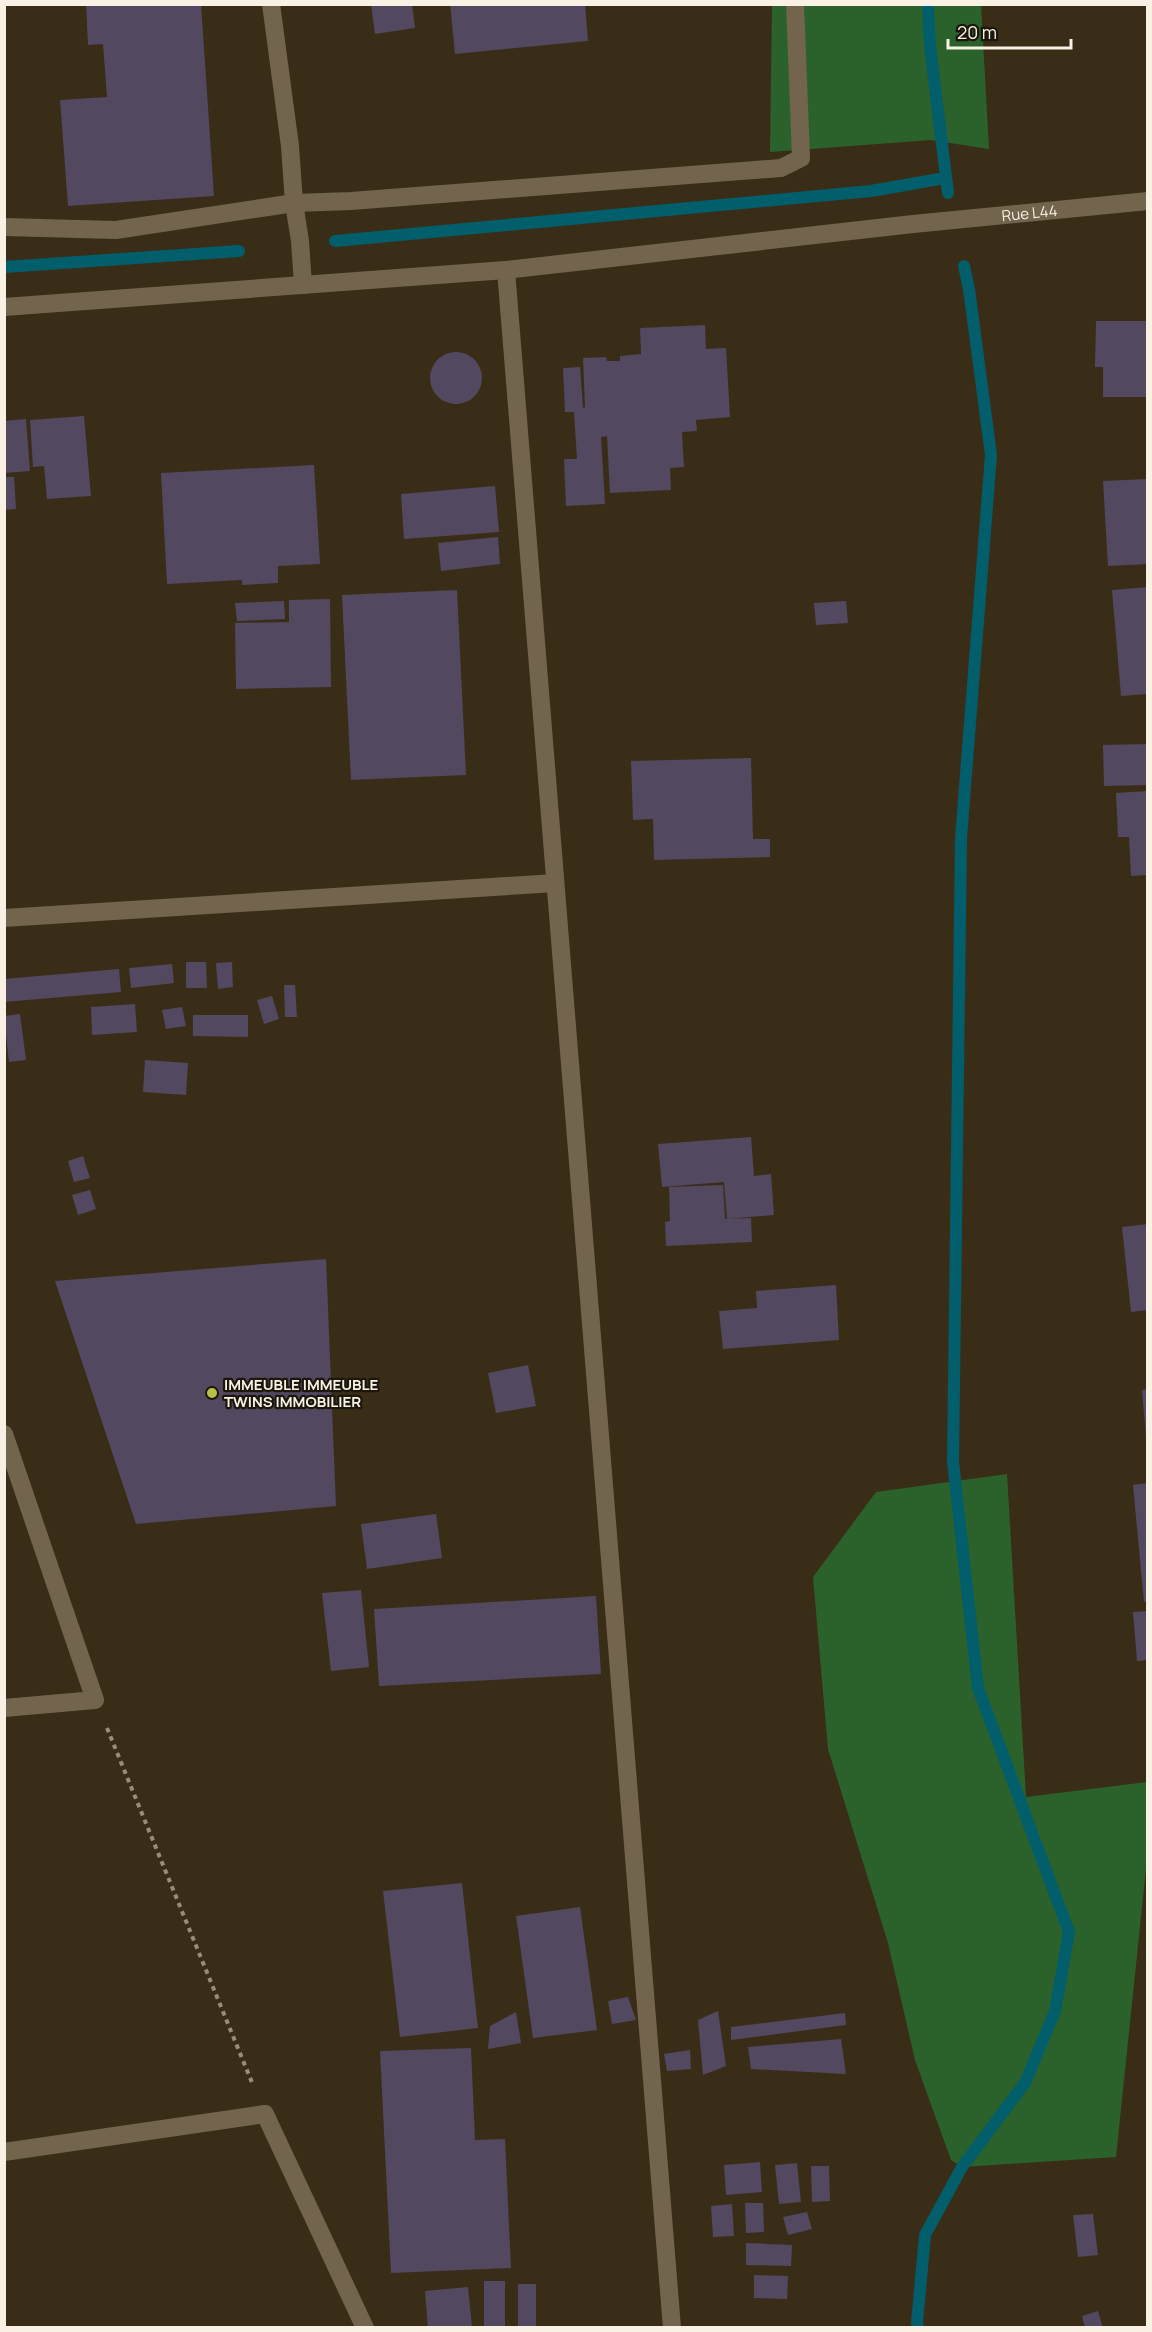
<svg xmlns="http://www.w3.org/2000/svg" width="1152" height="2332" font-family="Manrope,sans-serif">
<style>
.green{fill:#2b622b}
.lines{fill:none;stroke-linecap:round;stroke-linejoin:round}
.stream{stroke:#025e6b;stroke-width:12}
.building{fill:#52485f}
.path{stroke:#988d7c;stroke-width:4;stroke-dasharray:4.5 4.5;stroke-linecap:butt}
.minor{stroke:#72644d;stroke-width:18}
.poi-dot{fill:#b8c147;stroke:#1c170d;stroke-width:2}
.labels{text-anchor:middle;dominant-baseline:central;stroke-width:4.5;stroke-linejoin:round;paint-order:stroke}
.street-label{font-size:15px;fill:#f9f1e3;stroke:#1c170d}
.poi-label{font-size:15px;font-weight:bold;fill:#f9f1e3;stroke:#1c170d;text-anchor:start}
</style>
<rect width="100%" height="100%" fill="#3a2d18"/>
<path class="green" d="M 772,5 L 981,5 L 989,149 L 931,140 L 770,152 Z
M 1007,1474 L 1026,1797 L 1147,1782 L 1147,1859 L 1116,2157 L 962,2167 L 951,2160 L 915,2060 L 888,1943 L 828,1749 L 813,1577 L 876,1492 Z"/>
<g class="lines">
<path class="stream" d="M 928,4 L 930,47 L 948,193
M 335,241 L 871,191 L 945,178
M 4,267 L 239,251
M 918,2328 L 917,2323 L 925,2235 L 962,2167 L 1025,2083 L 1055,2011 L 1069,1932 L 978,1688 L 953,1462 L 961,838 L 991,455 L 969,289 L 964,266"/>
</g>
<path class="building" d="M 86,4 L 201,4 L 214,196 L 68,206 L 60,100 L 107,97 L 103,44 L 88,45 Z
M 371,4 L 412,4 L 415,28 L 375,34 Z
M 450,4 L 585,4 L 588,41 L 455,54 Z
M 1096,321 L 1148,321 L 1148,397 L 1103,397 L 1103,367 L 1095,367 Z
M 705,325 L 706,349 L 726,348 L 730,417 L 696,420 L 697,431 L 682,432 L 684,467 L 670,468 L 671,490 L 610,493 L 607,436 L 601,437 L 605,504 L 566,506 L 564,459 L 577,459 L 574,412 L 565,412 L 563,368 L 580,367 L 583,408 L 585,407 L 583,358 L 606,357 L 607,361 L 620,361 L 620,356 L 641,354 L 640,328 Z
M430 378a26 26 0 1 1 52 0a26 26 0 1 1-52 0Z
M 84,416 L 91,496 L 47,499 L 44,466 L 33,467 L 30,420 Z
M 26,419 L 30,471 L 4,473 L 4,421 Z
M 314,465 L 320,564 L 278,566 L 278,583 L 242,585 L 242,580 L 167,584 L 161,473 Z
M 4,477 L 14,477 L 16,509 L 4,510 Z
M 1148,479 L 1148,564 L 1108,566 L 1103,481 Z
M 495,486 L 499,532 L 404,539 L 401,494 Z
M 498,537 L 500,564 L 441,571 L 438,543 Z
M 1148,587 L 1148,694 L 1121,696 L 1112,590 Z
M 457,590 L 466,775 L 351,780 L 342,595 Z
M 330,599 L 331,687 L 236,689 L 235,623 L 289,622 L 289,600 Z
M 284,601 L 285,619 L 237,621 L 235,603 Z
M 846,601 L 848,623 L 816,625 L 814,603 Z
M 1148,744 L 1148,785 L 1104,786 L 1103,745 Z
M 751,758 L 753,839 L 770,839 L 770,857 L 654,860 L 653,819 L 633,820 L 631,761 Z
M 1148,791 L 1148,875 L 1131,876 L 1129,837 L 1118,837 L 1116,793 Z
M 186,962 L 206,962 L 207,988 L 186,988 Z
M 232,962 L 233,987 L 218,989 L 216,963 Z
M 172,964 L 174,983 L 131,988 L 129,968 Z
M 119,969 L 121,992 L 4,1002 L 4,979 Z
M 284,985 L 295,985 L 297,1017 L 285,1017 Z
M 272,996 L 279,1019 L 264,1024 L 257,1000 Z
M 135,1004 L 137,1032 L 92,1035 L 91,1007 Z
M 182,1007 L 186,1026 L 166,1029 L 162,1010 Z
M 20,1014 L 26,1060 L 9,1062 L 4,1016 Z
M 193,1015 L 248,1015 L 248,1037 L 193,1036 Z
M 145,1060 L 188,1063 L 186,1095 L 143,1092 Z
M 751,1137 L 754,1176 L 771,1174 L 774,1215 L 727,1219 L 724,1182 L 662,1187 L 658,1144 Z
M 83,1156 L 90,1178 L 74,1182 L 68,1161 Z
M 723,1185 L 725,1219 L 751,1218 L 752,1242 L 666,1246 L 665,1222 L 670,1221 L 669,1187 Z
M 90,1190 L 96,1209 L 78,1215 L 72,1195 Z
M 1148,1224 L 1148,1310 L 1131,1312 L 1122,1227 Z
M 326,1259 L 336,1506 L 136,1524 L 55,1281 Z
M 836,1285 L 839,1340 L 723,1349 L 719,1311 L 757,1308 L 756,1291 Z
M 528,1365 L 536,1406 L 496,1413 L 488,1373 Z
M 1148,1389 L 1148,1437 L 1146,1437 L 1142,1390 Z
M 1148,1483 L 1148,1601 L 1144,1602 L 1133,1485 Z
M 436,1514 L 442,1558 L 367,1569 L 361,1524 Z
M 361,1590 L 369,1667 L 331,1671 L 322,1593 Z
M 596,1596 L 601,1674 L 379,1686 L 374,1609 Z
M 1148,1611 L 1148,1660 L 1137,1661 L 1133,1612 Z
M 462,1883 L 478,2028 L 400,2037 L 383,1891 Z
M 580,1907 L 597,2030 L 533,2038 L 516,1916 Z
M 628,1997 L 636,2020 L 612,2024 L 608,2001 Z
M 718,2011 L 726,2066 L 703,2075 L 698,2020 Z
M 516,2012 L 521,2043 L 488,2049 L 490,2026 Z
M 845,2013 L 846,2025 L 731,2040 L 731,2027 Z
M 841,2039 L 846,2074 L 751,2069 L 748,2047 Z
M 471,2048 L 475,2140 L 505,2139 L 511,2268 L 391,2273 L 380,2051 Z
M 690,2050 L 691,2069 L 667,2071 L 664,2054 Z
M 760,2162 L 762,2192 L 726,2195 L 724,2165 Z
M 797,2163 L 801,2202 L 779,2204 L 775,2165 Z
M 811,2166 L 829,2166 L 830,2201 L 812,2202 Z
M 745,2203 L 763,2203 L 764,2232 L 746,2233 Z
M 732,2204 L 734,2236 L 713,2237 L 711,2206 Z
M 807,2212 L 812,2229 L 788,2235 L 783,2217 Z
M 1093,2214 L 1098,2255 L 1078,2257 L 1073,2215 Z
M 746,2243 L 792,2245 L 791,2266 L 746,2265 Z
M 754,2275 L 788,2276 L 787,2299 L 754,2298 Z
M 484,2281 L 505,2281 L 505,2328 L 484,2328 Z
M 518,2284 L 536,2284 L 536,2328 L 518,2328 Z
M 468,2287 L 472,2328 L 428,2328 L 425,2291 Z
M 1098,2311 L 1103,2328 L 1085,2328 L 1082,2316 Z"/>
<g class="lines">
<path class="path" d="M 107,1728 L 253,2085"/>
<g class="minor">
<path d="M 271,4 L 290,146 L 294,203 L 300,241 L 303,285"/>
<path d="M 4,227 L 116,230 L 294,203 L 351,201 L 781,168 L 801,158 L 795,4"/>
<path d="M 506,270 L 672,2328"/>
<path id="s1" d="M 4,307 L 506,270 L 913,224 L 1148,201"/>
<path d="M 4,918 L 555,883"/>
<path d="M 4,1434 L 95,1700 L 4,1708"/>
<path d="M 4,2152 L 265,2114 L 365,2328"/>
</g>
</g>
<circle class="poi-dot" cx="212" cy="1393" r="6"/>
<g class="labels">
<g class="street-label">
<text stroke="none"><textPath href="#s1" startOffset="1030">Rue L44</textPath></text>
</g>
<g class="poi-label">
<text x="224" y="1384">IMMEUBLE IMMEUBLE<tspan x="224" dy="17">TWINS IMMOBILIER</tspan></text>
</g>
</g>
<rect width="1152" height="2332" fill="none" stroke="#f9f1e3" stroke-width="12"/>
<path d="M948 39v9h123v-9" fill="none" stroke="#f9f1e3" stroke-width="3"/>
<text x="957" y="39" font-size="18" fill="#f9f1e3" stroke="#1c170d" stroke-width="4.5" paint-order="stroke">20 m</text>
</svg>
